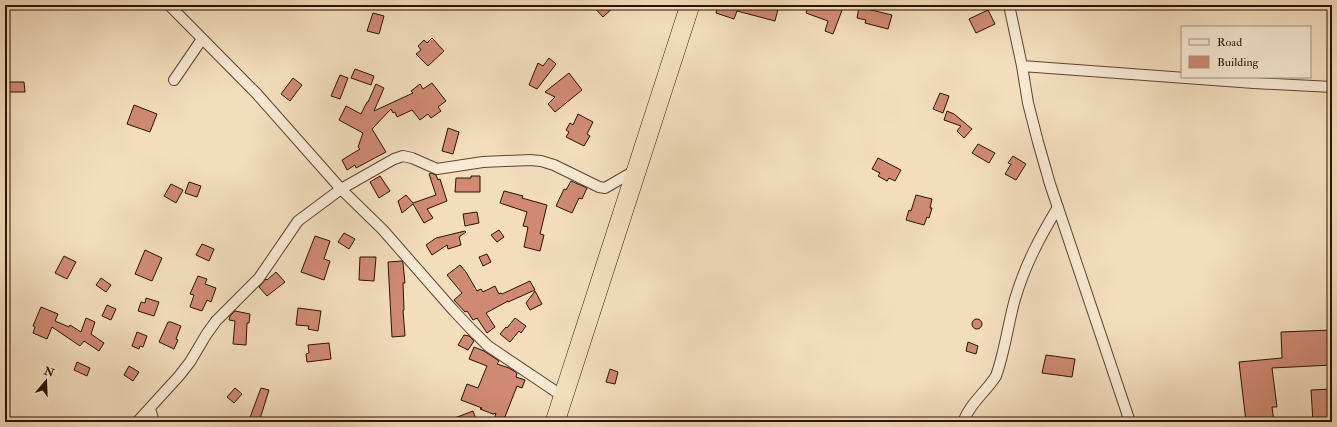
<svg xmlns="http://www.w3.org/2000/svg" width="1337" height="427" font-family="'IM FELL Double Pica',serif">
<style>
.building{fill:#d08a74;stroke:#2d1100}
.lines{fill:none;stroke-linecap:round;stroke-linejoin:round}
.street-casing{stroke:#5e442f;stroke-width:12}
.highway-casing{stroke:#2d1100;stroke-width:20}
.street{stroke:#f7e9d4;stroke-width:10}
.highway{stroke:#f3ddbd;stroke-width:19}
</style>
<rect width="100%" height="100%" fill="#f3ddbd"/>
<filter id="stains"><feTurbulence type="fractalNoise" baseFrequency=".005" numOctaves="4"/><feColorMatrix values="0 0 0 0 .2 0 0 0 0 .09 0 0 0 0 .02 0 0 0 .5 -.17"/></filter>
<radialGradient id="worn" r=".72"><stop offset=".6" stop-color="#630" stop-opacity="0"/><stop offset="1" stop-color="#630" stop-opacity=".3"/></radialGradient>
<path class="building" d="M 592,5 L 616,5 L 603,17 Z
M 718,5 L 779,5 L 775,21 L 737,11 L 734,19 L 716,13 Z
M 809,5 L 844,5 L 833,34 L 825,31 L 828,21 L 806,13 Z
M 859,7 L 892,15 L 888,29 L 865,23 L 866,20 L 857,18 Z
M 988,10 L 995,24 L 976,33 L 969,19 Z
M 373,13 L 384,16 L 379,34 L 367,31 Z
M 432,38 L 444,51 L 428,66 L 416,54 L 421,50 L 418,46 L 424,40 L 427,43 Z
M 549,58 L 556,64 L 537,89 L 529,85 L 538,63 L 543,66 Z
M 355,69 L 374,76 L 371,85 L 351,78 Z
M 569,73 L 582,90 L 555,112 L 548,104 L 555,97 L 545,92 Z
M 340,75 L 348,78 L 340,99 L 331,96 Z
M 293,78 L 302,85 L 290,101 L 281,94 Z
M 7,82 L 24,82 L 25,92 L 8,92 Z
M 432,83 L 446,101 L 438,107 L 441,111 L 431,118 L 428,114 L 420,120 L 412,110 L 397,117 L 395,112 L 393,113 L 391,109 L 372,129 L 386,152 L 356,168 L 355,165 L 347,170 L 342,160 L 360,149 L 358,147 L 363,133 L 339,120 L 346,106 L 361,114 L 367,102 L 368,102 L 376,84 L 384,88 L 374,111 L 413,93 L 411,91 L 420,84 L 423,89 Z
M 940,93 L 949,96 L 943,113 L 933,109 Z
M 134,105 L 157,114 L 150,132 L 127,124 Z
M 947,111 L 954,114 L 972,129 L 964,138 L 957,131 L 961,126 L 944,120 Z
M 578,114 L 593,122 L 587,134 L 590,136 L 584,146 L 566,137 L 569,132 L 566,130 L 570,123 L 573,125 Z
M 448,128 L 459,132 L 453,154 L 442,151 Z
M 978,144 L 995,153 L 989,163 L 972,153 Z
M 1013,156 L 1026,164 L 1016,180 L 1005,174 L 1011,164 L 1008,163 Z
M 878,158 L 901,170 L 895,181 L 889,178 L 887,181 L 878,176 L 880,173 L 872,169 Z
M 431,173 L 436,175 L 438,180 L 440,179 L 447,201 L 427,209 L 433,218 L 424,223 L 413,204 L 402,213 L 398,201 L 406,195 L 413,203 L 436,195 L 429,174 Z
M 380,176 L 390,191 L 379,198 L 370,182 Z
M 471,176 L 480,176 L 480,192 L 455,192 L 456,178 L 471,178 Z
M 571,181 L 587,188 L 582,199 L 579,198 L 572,213 L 556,206 L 564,189 L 566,190 Z
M 189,182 L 201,186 L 197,197 L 185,193 Z
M 171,184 L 183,190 L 176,203 L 164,196 Z
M 504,191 L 523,196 L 522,198 L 547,205 L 540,234 L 544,235 L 540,251 L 524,247 L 528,227 L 523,226 L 527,212 L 500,203 Z
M 916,195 L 932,199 L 930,208 L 932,208 L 929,218 L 927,217 L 924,225 L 906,220 L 909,210 L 911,211 Z
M 477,212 L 479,223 L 465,226 L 463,214 Z
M 499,230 L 504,237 L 497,242 L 491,235 Z
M 465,231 L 466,232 L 459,237 L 461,245 L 448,249 L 447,245 L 432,255 L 426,245 L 436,238 Z
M 344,233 L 355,239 L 349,249 L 338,242 Z
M 315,236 L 330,241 L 324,259 L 330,261 L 324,280 L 301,272 Z
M 202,244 L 214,249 L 209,261 L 196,255 Z
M 145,250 L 162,258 L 152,281 L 135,274 Z
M 487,254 L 491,262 L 483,266 L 479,257 Z
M 64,256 L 76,262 L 67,279 L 55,273 Z
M 360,257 L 376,257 L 374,281 L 359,280 Z
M 402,261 L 403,263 L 405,283 L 403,283 L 404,310 L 403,310 L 405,336 L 392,337 L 388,262 Z
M 460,265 L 466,272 L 477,291 L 481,289 L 483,292 L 495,286 L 499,294 L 501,293 L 502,294 L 530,281 L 535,290 L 508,302 L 508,301 L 486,313 L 495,327 L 487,333 L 477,318 L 473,320 L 467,311 L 465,312 L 454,300 L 462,293 L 447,275 Z
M 276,272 L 285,282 L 267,296 L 259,287 L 266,279 L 267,280 Z
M 198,276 L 207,279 L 205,284 L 216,288 L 211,302 L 207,300 L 202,311 L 190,307 L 194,295 L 190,294 Z
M 101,278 L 111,285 L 106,292 L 96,285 Z
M 535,291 L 542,304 L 530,310 L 526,303 Z
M 146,298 L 159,302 L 154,316 L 138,311 L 141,302 L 145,303 Z
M 107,305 L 116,309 L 111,320 L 102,316 Z
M 41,307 L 58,314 L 55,321 L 69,327 L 70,325 L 81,332 L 86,318 L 95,322 L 91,334 L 104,343 L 99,351 L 84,341 L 80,346 L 52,327 L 47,339 L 33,333 L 35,327 L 33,326 Z
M 298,308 L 321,311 L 318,331 L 308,329 L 309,326 L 296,325 Z
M 235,311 L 250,314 L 249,323 L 247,323 L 246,345 L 233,344 L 235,321 L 229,320 L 230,316 Z
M 515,318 L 526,326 L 521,333 L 519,331 L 510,342 L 500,334 L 506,327 L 507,328 Z
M972 324a5 5 0 1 1 10 0a5 5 0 1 1-10 0Z
M 168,322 L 171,322 L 181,326 L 176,339 L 178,340 L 174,349 L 159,342 Z
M 1332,330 L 1332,365 L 1272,368 L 1277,407 L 1272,407 L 1274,422 L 1246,422 L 1239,362 L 1282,358 L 1281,332 Z
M 137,332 L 147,336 L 143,347 L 140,346 L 139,349 L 132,346 Z
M 464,335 L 469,336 L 474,341 L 468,350 L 458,345 Z
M 968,342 L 978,346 L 976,354 L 966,351 Z
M 329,343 L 331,359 L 307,362 L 306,354 L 309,353 L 308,345 Z
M 474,347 L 484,351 L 499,361 L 497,364 L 509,368 L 517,373 L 516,377 L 525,380 L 522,388 L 517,386 L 503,422 L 493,422 L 496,413 L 493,414 L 480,409 L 482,408 L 461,400 L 467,384 L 478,388 L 487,366 L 469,359 Z
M 1046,355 L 1075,359 L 1072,377 L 1042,373 Z
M 77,362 L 90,368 L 87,376 L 74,370 Z
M 129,366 L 139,372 L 133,381 L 124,375 Z
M 610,369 L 618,372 L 615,384 L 606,382 Z
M 235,388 L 242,394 L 234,403 L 227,397 Z
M 261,388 L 269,390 L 259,422 L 257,422 L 249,420 Z
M 1332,389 L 1332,422 L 1313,422 L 1311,390 Z
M 473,411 L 477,422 L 447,422 L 447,421 Z"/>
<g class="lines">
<g class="street-casing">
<path id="street" d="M 169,5 L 257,94 L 341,189 L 383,230 L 454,311 L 471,329 L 488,346 L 564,397
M 1009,5 L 1022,66 L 1028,103 L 1038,142 L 1050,184 L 1130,422
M 1022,66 L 1254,83 L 1332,87
M 174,80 L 202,39
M 150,409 L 154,422
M 137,422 L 179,376 L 190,362 L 206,335 L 216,321 L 259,278 L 298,221 L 341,189 L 394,159 L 403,156 L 412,158 L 437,169 L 483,162 L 530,160 L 541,161 L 554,165 L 599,187 L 605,188 L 636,170
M 963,422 C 971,402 985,393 996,376 C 1005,351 1008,324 1015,299 C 1025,265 1040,237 1058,207"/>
</g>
<g class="highway-casing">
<path id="highway" d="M 555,422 L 690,5"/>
</g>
<use href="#street" class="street"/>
<use href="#highway" class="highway"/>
</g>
<rect width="1337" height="427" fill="none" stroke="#f3ddbd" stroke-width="20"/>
<rect x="6" y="6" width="1325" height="415" fill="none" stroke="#2d1100" stroke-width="2"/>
<rect x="10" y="10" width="1317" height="407" fill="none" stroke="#2d1100"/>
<rect x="1181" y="26" width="130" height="52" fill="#f7e9d4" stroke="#a6937f"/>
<rect x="1189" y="39" width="20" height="6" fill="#f7e9d4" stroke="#a6937f"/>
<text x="1217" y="46" font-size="12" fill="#2d1100">Road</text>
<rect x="1189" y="56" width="20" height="12" fill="#d08a74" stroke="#a6937f"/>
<text x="1217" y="66" font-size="12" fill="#2d1100">Building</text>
<g transform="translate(46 381) rotate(19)" stroke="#f7e9d4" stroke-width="3" paint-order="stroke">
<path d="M0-3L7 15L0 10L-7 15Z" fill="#2d1100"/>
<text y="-6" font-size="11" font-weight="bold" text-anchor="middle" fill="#2d1100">N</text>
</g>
<rect width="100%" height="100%" filter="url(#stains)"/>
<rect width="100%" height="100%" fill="url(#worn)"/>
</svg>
